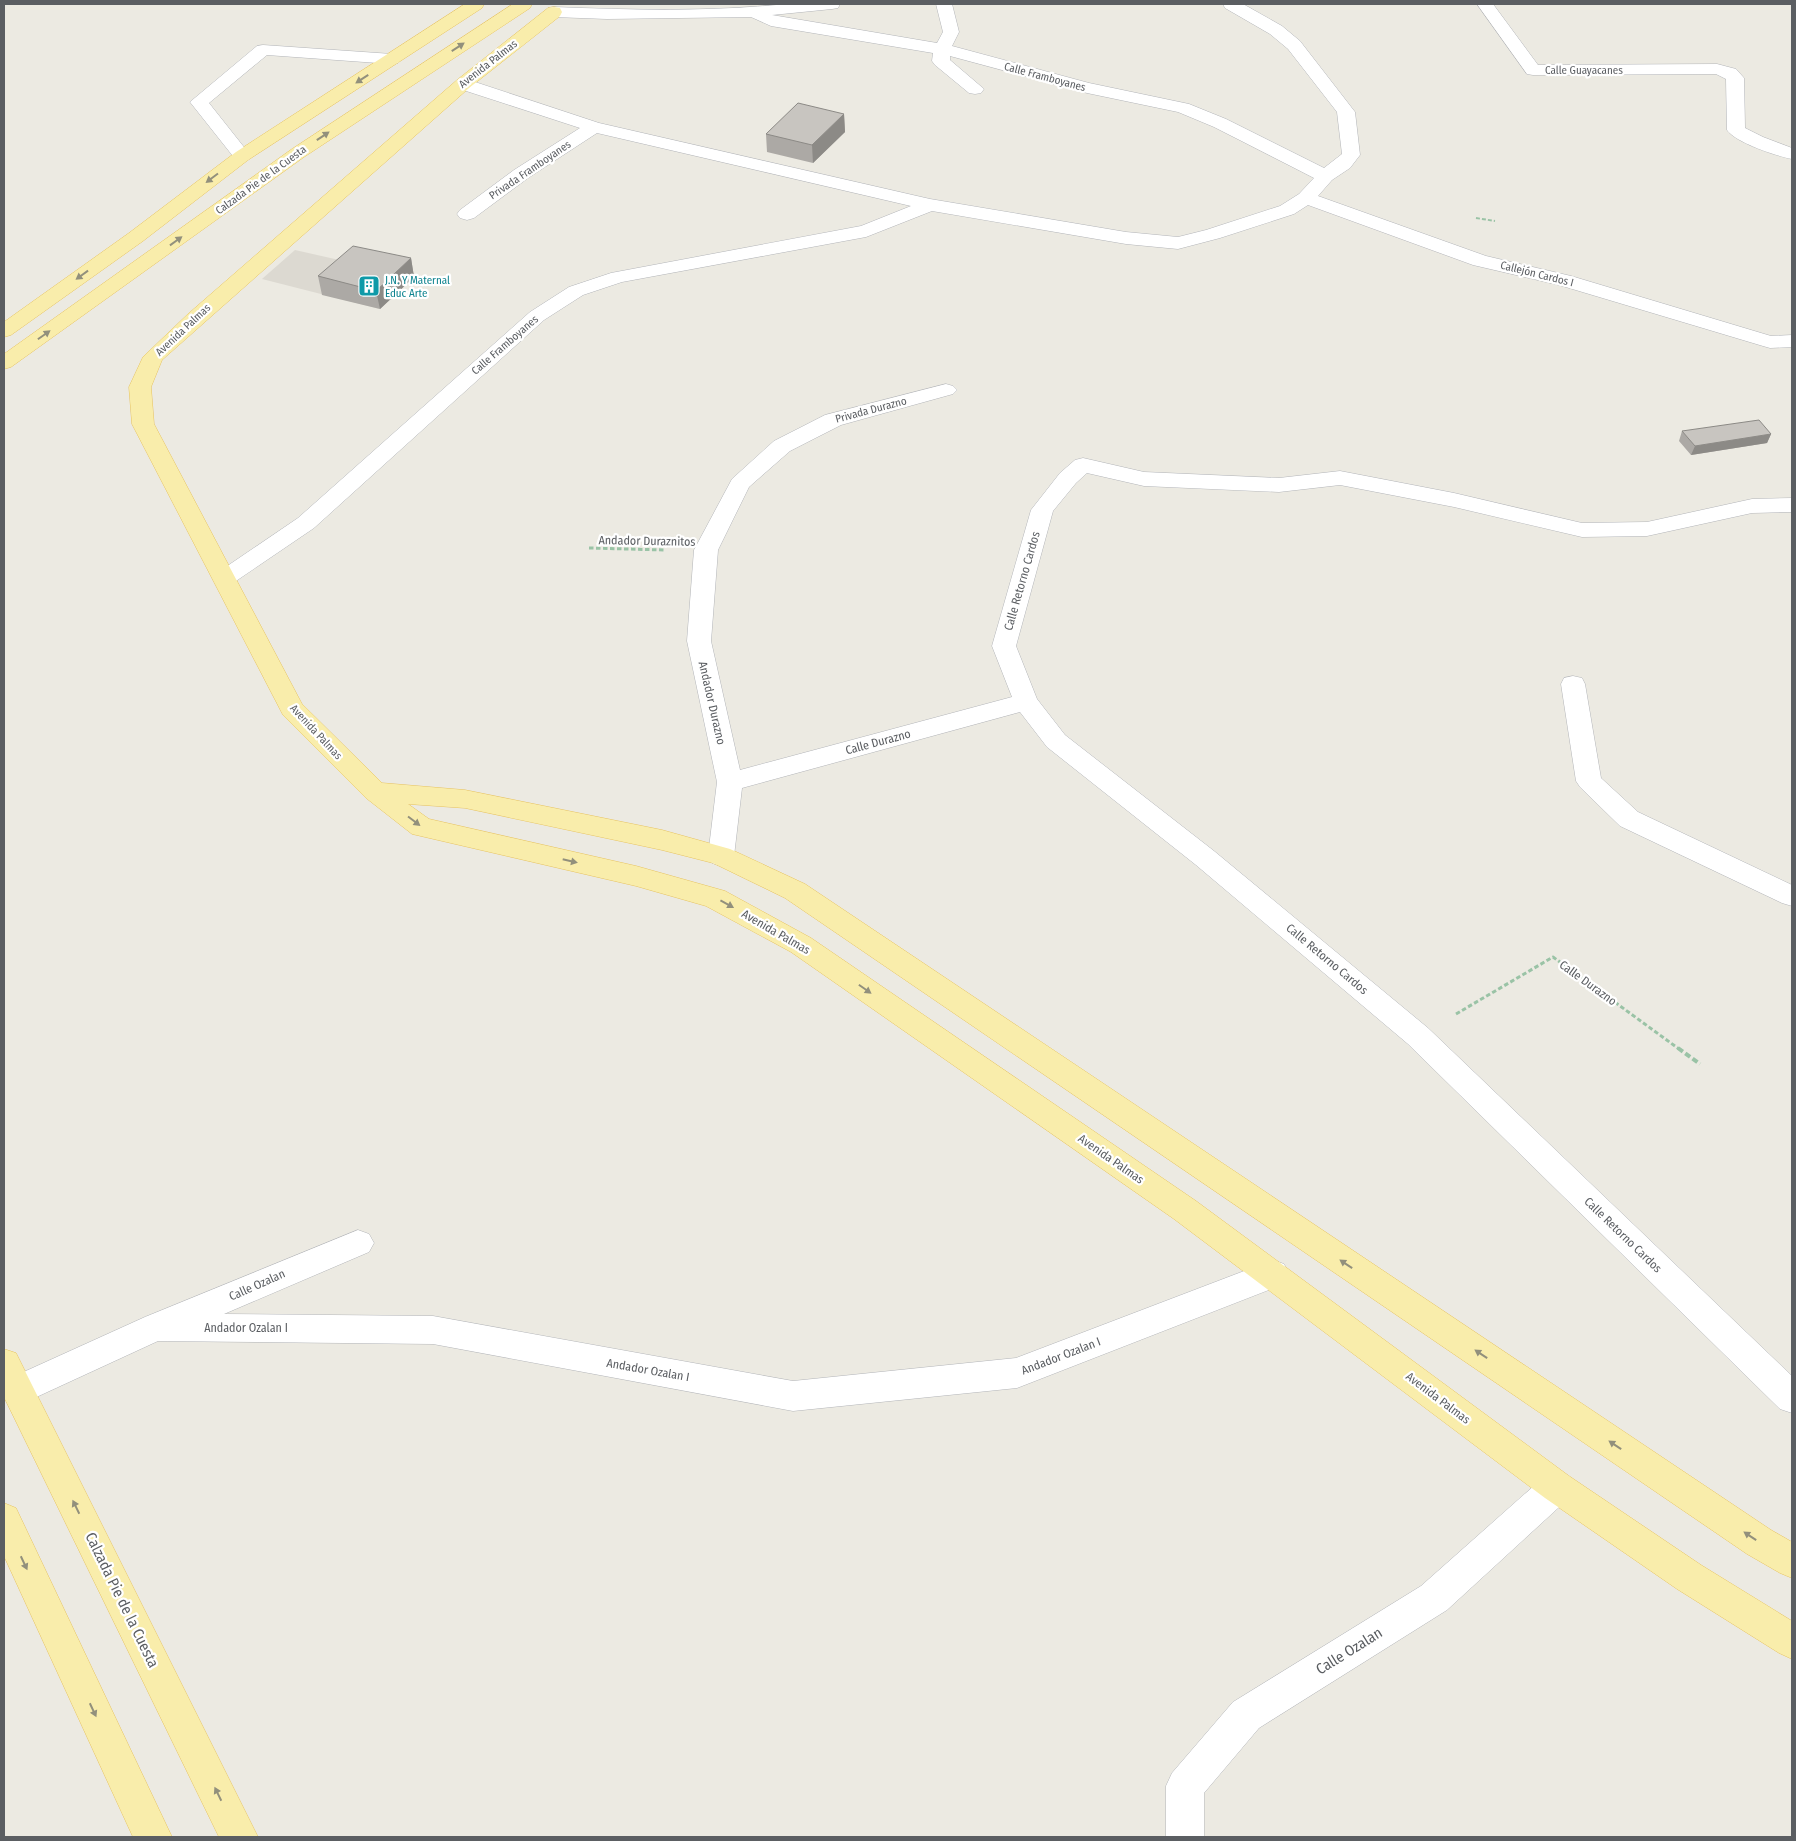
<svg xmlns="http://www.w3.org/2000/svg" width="1796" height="1841" font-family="'Fira Sans Condensed',sans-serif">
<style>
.education{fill:#dcd9d1}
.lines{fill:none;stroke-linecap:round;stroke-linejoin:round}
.minor-casing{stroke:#b3b5b9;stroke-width:1}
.major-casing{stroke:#e7c361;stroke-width:1}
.path-far2{stroke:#9ac3a6;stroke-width:2;stroke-dasharray:4 2;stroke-linecap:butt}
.path-far1{stroke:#9ac3a6;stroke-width:3;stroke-dasharray:4.5 2.5;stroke-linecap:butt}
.path{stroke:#9ac3a6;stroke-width:4;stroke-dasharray:6 3;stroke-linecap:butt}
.minor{fill:#fff;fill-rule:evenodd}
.major{fill:#f9edab;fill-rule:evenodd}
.wall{fill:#aca9a5}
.shaded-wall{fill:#8c8a86}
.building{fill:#c8c5c0;stroke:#8c8a86}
.oneway{fill:#92907c}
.labels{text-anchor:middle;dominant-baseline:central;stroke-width:4.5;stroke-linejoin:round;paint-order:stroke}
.far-street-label{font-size:11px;fill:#5b5e62;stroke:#fff}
.far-culture-label{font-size:11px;fill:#0d838f;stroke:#fff;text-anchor:start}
.street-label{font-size:12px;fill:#5b5e62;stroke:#fff}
.near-street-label{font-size:15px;fill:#5b5e62;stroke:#fff}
</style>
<rect width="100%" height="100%" fill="#eceae2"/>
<path class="education" d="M 295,250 L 357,264 L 414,277 L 380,309 L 262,279 Z"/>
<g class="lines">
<g class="minor-casing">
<path id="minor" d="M 786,4 L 840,4 L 838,8 L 832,9 L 772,15 L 937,43 L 943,32 L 936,4 L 952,4 L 959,32 L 952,46 L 1089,83 L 1189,104 L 1226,119 L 1324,168 L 1342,154 L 1337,112 L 1288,49 L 1270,34 L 1225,8 L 1223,4 L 1243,4 L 1282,26 L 1300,41 L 1355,112 L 1360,155 L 1350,168 L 1332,180 L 1318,196 L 1486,256 L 1571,276 L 1771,336 L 1792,335 L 1792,347 L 1770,348 L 1763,346 L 1559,285 L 1473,265 L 1308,205 L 1294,214 L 1220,238 L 1178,249 L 1126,244 L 932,211 L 866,237 L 622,282 L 583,295 L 544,320 L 314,528 L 233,583 L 225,585 L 217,583 L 213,578 L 217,573 L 298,518 L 530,312 L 569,287 L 611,273 L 861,226 L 911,206 L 597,133 L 528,178 L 474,218 L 467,220 L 460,218 L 457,214 L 460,210 L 514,170 L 580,128 L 457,88 L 454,84 L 457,80 L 463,79 L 469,80 L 599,123 L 930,199 L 1126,232 L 1178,237 L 1206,230 L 1280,206 L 1299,194 L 1314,178 L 1214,127 L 1178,112 L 1087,93 L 950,56 L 950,60 L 984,89 L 981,93 L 975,94 L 969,93 L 935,65 L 932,61 L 933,53 L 771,26 L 751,17 L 607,19 L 554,17 L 548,16 L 546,12 L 548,8 L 554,7 C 631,10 709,12 786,4 Z
M 1477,4 L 1493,4 L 1538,65 L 1717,64 L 1736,69 L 1744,78 L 1745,128 L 1763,137 L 1792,148 L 1792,159 C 1777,156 1736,143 1727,130 L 1726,79 L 1716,74 L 1533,75 L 1527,74 Z
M 263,45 L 392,54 L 398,55 L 401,59 L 398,63 L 392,64 L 267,55 L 209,103 L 251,156 L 248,160 L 242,162 L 236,160 L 190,102 L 257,46 Z
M 946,384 L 953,386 L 957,390 L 953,394 L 841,425 L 790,451 L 749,487 L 718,550 L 711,641 L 740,770 L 1012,697 L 992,646 L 1031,510 L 1060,473 L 1075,460 L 1083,458 L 1144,472 L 1279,478 L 1340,471 L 1454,493 L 1582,523 L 1647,522 L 1752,499 L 1792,498 L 1792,512 L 1752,513 L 1647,536 L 1582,537 L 1454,507 L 1340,485 L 1279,492 L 1144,486 L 1087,473 L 1076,483 L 1053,511 L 1016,646 L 1037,699 L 1065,735 L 1214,851 L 1428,1028 L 1792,1376 L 1792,1413 L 1780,1409 L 1408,1044 L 1196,865 L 1047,747 L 1020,712 L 742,788 L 734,856 L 730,863 L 721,866 L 712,863 L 708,856 L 717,782 L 687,641 L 694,550 L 732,479 L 774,441 L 825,415 Z
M 1573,676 L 1582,678 L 1585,684 L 1601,778 L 1638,812 L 1792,885 L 1792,906 L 1782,903 L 1620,826 L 1580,787 L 1576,781 L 1561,684 L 1564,678 Z
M 358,1230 L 369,1234 L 374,1243 L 369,1252 L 224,1314 L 433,1316 L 793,1381 L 1016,1358 L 1273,1260 L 1284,1264 L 1289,1274 L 1284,1284 L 1017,1388 L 793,1411 L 433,1344 L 158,1341 L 30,1400 L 18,1405 L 6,1400 C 3,1393 3,1387 6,1380 L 145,1317 Z
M 1557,1471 L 1569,1476 L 1574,1487 L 1569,1498 L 1447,1610 L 1259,1728 L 1204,1793 L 1204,1837 L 1166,1837 L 1166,1786 L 1172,1773 L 1233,1702 L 1421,1586 L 1545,1476 Z"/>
</g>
<g class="major-casing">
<path id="major" d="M 465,4 L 484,4 L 482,8 L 248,160 L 143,241 L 11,335 L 4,337 L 4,322 L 129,233 L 236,152 Z
M 513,4 L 532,4 L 530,8 L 304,157 L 11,367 L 4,369 L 4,354 L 292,149 Z
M 554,7 L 560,8 L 562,12 L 560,16 L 469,88 L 162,360 L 151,387 L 154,424 L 302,704 L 382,783 L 465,790 L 662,830 L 730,849 L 805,884 L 1771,1530 L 1792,1542 L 1792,1578 L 1780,1573 L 1747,1554 L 785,898 L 713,863 L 662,850 L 465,808 L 408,804 L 429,819 L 636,866 L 725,891 L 811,938 L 1196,1201 L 1569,1476 L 1701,1565 L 1792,1621 L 1792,1659 L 1779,1653 L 1677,1589 L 1545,1498 L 1174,1219 L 791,952 L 706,906 L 636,886 L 412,834 L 366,798 L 283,715 L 132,424 L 129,387 L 143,357 L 188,314 L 457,80 L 548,8 Z
M 4,1349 L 16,1353 L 258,1837 L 219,1837 L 4,1397 Z
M 4,1503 L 16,1508 L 172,1837 L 133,1837 L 4,1556 Z"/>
</g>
<path class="path-far2" d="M 1476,218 L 1495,221"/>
<path class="path-far1" d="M 589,548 L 665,550
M 1456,1014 L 1553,957 L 1679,1049"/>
<path class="path" d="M 1678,1048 L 1700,1064"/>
<use href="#minor" class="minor"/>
<use href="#major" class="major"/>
</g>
<path class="wall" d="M 844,114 L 845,132 L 813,163 L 767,152 L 766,134 Z
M 411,258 L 414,277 L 380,309 L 322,295 L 318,276 Z
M 1682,431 L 1771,434 L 1767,443 L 1691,455 L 1679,441 Z"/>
<path class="shaded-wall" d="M 844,114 L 845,132 L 813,163 L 812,145 Z
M 411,258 L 414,277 L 380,309 L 376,291 Z
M 1771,434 L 1767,443 L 1691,455 L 1695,446 Z"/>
<path class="building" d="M 798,103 L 844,114 L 812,145 L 766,134 Z
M 353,246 L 411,258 L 376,291 L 318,276 Z
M 1759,420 L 1771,434 L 1695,446 L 1682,431 Z"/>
<defs><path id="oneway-solid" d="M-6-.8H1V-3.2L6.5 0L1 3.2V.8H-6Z" transform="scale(1.25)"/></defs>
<g class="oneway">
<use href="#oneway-solid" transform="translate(458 47) rotate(-33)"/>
<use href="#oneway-solid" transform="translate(362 79) rotate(147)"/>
<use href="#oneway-solid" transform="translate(323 136) rotate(-34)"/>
<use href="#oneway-solid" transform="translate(212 178) rotate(143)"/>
<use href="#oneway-solid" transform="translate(176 241) rotate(-36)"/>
<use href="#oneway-solid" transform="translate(82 275) rotate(144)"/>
<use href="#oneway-solid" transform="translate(44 335) rotate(-35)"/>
<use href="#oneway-solid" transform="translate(414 821) rotate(37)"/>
<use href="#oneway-solid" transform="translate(570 861) rotate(13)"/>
<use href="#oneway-solid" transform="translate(727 904) rotate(29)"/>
<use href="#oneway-solid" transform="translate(865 989) rotate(35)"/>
<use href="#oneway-solid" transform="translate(1346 1264) rotate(-146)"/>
<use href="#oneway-solid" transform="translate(1481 1354) rotate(-146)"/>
<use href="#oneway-solid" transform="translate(1615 1445) rotate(-146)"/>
<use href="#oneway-solid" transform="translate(76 1507) rotate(-116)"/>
<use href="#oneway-solid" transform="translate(1750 1536) rotate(-146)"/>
<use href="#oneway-solid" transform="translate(24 1563) rotate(65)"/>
<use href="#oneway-solid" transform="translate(93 1710) rotate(65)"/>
<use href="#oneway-solid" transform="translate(218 1794) rotate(-116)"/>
</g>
<defs>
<g id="building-square" transform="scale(1.125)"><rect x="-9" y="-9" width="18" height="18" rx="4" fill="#0f9aa8" stroke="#fff"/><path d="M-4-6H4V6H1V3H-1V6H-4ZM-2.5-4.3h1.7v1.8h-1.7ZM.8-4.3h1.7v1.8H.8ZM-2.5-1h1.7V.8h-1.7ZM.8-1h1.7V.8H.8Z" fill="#fff"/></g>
</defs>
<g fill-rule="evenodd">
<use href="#building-square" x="369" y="286"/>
</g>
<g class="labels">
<g class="far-street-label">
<text transform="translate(488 64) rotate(-38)">Avenida Palmas</text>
<text x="1584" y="70">Calle Guayacanes</text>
<text transform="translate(1045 77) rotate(15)">Calle Framboyanes</text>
<text transform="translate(530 170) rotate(-34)">Privada Framboyanes</text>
<text transform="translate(261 180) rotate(-36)">Calzada Pie de la Cuesta</text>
<text transform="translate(1537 274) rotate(14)">Callejón Cardos I</text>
<text transform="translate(183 330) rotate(-43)">Avenida Palmas</text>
<text transform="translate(505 345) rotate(-41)">Calle Framboyanes</text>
<text transform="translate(871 410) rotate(-15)">Privada Durazno</text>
<text transform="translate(316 732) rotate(47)">Avenida Palmas</text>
</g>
<g class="far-culture-label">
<text x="385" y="280">J.N. Y Maternal<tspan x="385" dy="13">Educ Arte</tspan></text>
</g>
<g class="street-label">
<text transform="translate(647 541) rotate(1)">Andador Duraznitos</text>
<text transform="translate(1022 581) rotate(-74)">Calle Retorno Cardos</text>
<text transform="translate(712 703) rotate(77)">Andador Durazno</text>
<text transform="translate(878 742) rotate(-15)">Calle Durazno</text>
<text transform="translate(776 932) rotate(30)">Avenida Palmas</text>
<text transform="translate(1327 959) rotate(40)">Calle Retorno Cardos</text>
<text transform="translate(1588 983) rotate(36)">Calle Durazno</text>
<text transform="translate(1111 1159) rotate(35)">Avenida Palmas</text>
<text transform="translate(1623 1235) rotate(44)">Calle Retorno Cardos</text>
<text transform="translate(257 1285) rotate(-24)">Calle Ozalan</text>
<text x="246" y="1328">Andador Ozalan I</text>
<text transform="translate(1061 1356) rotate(-21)">Andador Ozalan I</text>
<text transform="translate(648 1370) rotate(10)">Andador Ozalan I</text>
<text transform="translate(1438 1398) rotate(37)">Avenida Palmas</text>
</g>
<g class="near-street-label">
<text transform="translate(122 1600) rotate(64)">Calzada Pie de la Cuesta</text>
<text transform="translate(1349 1651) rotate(-32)">Calle Ozalan</text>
</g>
</g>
<rect width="1796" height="1841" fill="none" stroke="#5b5e62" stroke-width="10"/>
</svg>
